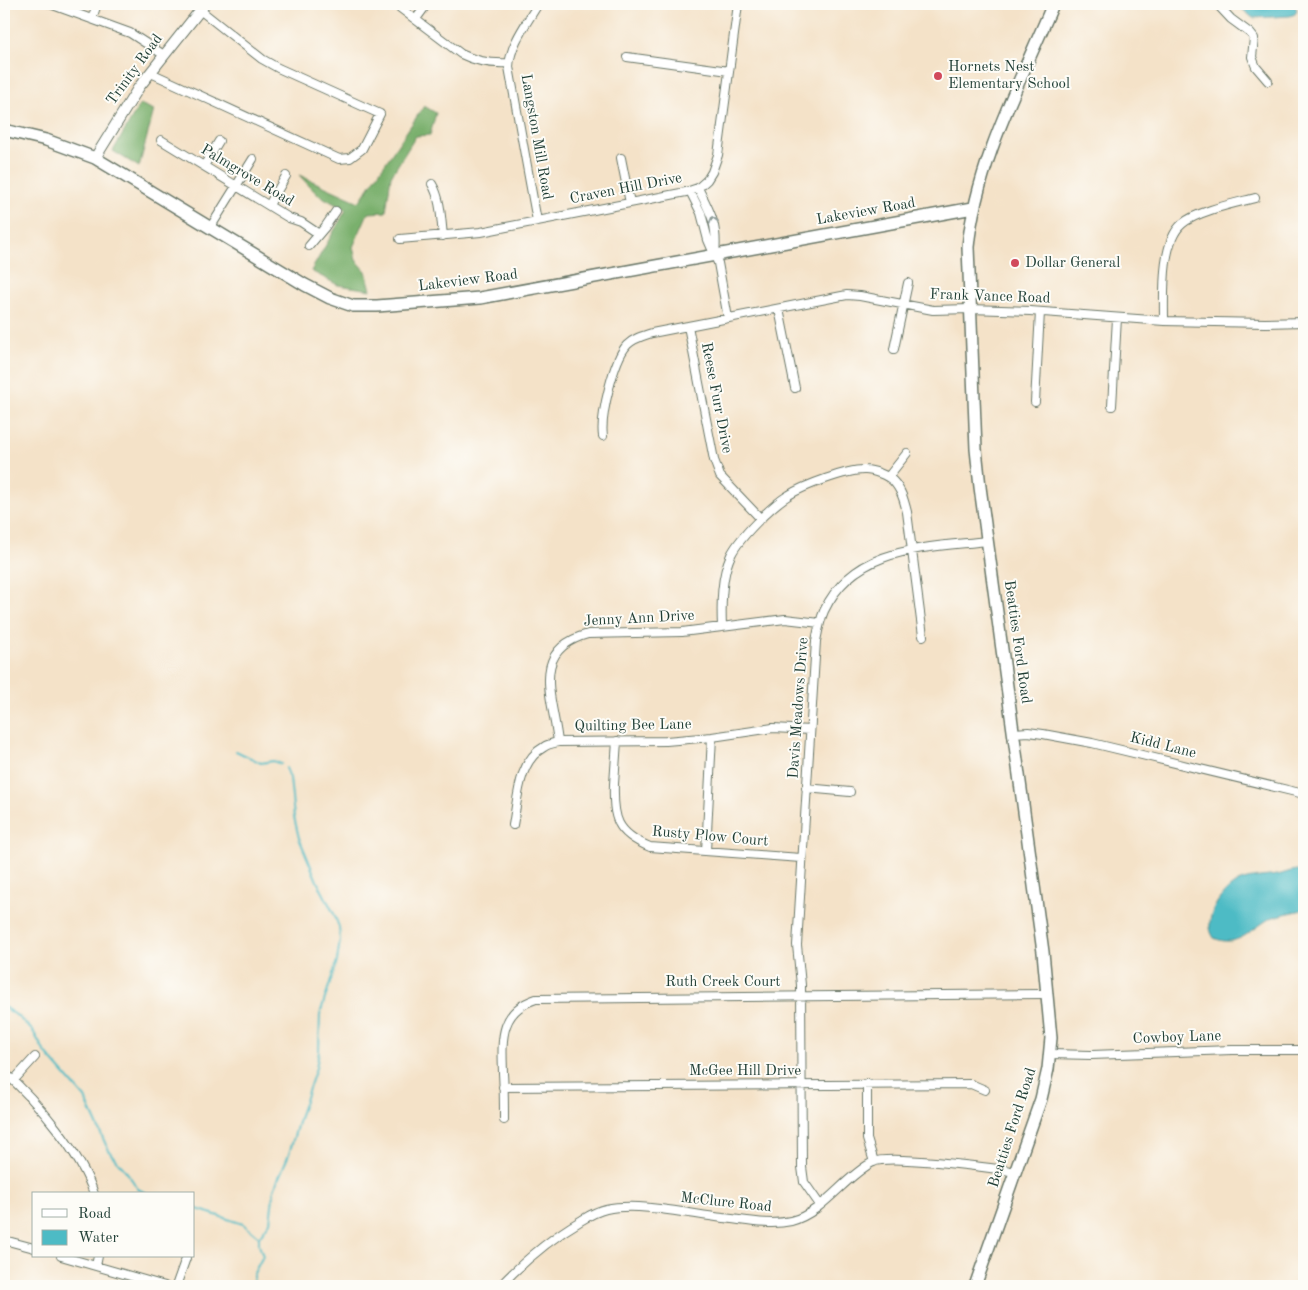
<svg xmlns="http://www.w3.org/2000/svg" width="1308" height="1290" font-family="'Old Standard TT',serif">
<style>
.forest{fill:#7ab06d;stroke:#4c7650}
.water{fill:#4dbbc5;stroke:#367c7c}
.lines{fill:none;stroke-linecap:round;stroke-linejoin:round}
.stream{stroke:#4dbbc5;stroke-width:2}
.minor-casing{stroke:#6a7768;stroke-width:10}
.tertiary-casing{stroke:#6a7768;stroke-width:12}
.secondary-casing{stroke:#6a7768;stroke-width:14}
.minor{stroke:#fff;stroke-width:8}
.tertiary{stroke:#fff;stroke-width:10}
.secondary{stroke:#fff;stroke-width:11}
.oneway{stroke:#8f9e9a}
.poi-dot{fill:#d1495b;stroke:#fdfcf7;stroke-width:2}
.labels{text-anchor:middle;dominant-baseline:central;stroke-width:4;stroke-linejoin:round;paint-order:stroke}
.poi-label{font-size:15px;fill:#1f3d34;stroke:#fdfcf7;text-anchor:start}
.street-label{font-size:15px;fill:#1f3d34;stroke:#fdfcf7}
</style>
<rect width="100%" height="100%" fill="#fdfcf7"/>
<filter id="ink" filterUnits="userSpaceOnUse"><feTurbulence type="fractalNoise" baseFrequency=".02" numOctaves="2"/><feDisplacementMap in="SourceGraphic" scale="10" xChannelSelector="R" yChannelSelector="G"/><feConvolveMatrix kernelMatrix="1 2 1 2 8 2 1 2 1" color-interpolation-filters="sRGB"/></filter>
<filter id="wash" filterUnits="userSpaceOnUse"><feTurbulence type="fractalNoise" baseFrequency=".0096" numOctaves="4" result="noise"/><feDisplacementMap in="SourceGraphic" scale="20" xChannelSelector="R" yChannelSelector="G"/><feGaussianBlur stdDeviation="1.12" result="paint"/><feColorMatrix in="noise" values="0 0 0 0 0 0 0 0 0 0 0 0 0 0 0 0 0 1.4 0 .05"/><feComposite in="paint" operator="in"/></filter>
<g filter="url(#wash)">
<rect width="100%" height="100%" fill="#f4e2c8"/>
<path class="forest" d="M 140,104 L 154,110 L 139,167 L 113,151 Z
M 424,106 L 436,113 L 430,135 L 416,136 L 391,176 L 386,212 L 368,213 L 353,247 L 356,260 L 366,271 L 371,290 L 338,285 L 311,271 L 346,210 L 317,194 L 299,175 L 359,202 Z"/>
<path class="water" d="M 1236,4 L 1294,4 L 1297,10 L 1295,14 L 1290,16 L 1253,18 Z
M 1296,870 L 1303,871 L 1304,875 L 1304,908 L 1302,910 C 1292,913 1280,914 1271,918 C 1252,928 1238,949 1214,938 C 1201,920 1221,891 1238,882 C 1249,877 1264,877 1277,875 C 1283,874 1289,871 1296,870 Z"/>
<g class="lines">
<path class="stream" d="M 236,751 L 261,763 L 273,761 L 281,764
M 4,1007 L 16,1015 L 33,1031 L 44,1051 L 85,1098 L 106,1145 L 111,1154 L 126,1171 L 138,1189 L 148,1194
M 194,1208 L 243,1224 L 259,1237
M 254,1286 L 253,1275 L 263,1256 L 259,1245 L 259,1237 L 270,1222 L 274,1189 L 289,1154 L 301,1112 L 316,1068 L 319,1052 L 320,1014 L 337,961 L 340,940 L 339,927 L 334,914 L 317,881 L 299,838 L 294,817 L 290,778 L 286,768"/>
</g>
</g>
<g filter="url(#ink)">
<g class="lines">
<g class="minor-casing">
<path id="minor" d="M 50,4 L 130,33 L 164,55
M 395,4 L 461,54 C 477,62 492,64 509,63
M 1217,4 L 1231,19 L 1250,33 L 1254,38 L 1252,57 L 1256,67 L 1268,81
M 92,19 L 97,4
M 416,19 L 427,4
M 627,57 L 729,71
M 151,73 L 339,159 L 350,158 L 362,149 L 380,114 L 278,68 L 262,59 L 200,10
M 161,140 L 289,218 L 301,222 L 319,234
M 621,158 L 630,203
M 204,166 L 219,141
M 432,184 C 441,199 441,219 443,236
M 698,188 C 711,213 718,225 715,255
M 690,191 L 701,213 L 708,240 L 718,263 L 728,318
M 269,205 L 286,176
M 537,221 L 509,67 C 510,44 527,23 538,4
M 210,228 L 253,159
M 400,239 L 481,232 L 686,192 L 698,188 L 707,180 L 712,172 L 718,155 L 738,4
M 309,246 L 325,227 L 336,211
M 779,309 L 795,388
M 1164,321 C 1164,295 1161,242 1182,224 C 1197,211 1236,203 1255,198
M 688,326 L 714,460 L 720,476 L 761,519
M 894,349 L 908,283
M 1035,402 L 1040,312
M 1112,406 L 1117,318
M 603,436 C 600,416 614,359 627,345 C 634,338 643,336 652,333 L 847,295 L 860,296 L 933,310 L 970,309 L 1030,311 L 1164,321 L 1265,323 L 1304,322
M 888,477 L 907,453
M 722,627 C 721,604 721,576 731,555 C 739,538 772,505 789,495 C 803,486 848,469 865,470 C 873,470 887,475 893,481 C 901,489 904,500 907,512 L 923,636
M 1014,733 L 1028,732 L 1043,734 L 1092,743 L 1304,794
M 617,741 C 616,755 615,769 614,784 C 613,818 616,833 650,847 L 801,858
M 558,742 C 553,697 529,650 588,634 L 682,632 L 785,619 L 820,623
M 806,788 L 850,792
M 513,825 C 518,799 518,761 544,747 C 548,744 554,743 558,742 L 666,741 L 712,737 L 773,728 L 810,730
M 706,851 L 712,737
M 1050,1054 L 1091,1055 L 1232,1050 L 1304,1050
M 4,1072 C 36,1100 81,1153 94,1194
M 14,1080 L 35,1057
M 867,1084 L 867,1139 L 874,1162
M 503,1087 L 971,1084 L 985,1090
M 504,1120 C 504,1104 504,1088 503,1073 C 502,1040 499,1011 536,999 L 1047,994
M 820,1205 L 804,1182 L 802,1167 L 801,985 L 797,945 L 816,641 C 818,631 820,620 824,611 C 854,546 926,548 987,541
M 4,1240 L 34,1248
M 61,1256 L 165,1286
M 96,1266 L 98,1256
M 176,1286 L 186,1258
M 500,1286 C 525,1260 551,1238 582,1220 C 590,1215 597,1211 606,1209 C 639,1202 689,1214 723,1218 C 744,1220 769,1226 791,1221 C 823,1213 844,1177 873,1162 C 889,1155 982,1167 1005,1170 L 1015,1172"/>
</g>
<g class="tertiary-casing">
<path id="tertiary" d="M 95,158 L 139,87 L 205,4"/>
</g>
<g class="secondary-casing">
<path id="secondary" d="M 4,130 L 46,140 L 95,158 L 305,285 L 330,298 L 353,306 L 377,306 L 480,298 L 973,208
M 975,1286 L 1041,1099 L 1048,1069 L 1051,1038 L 1043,952 L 980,487 L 976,449 L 968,247 C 976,164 1021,80 1053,4"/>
</g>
<use href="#minor" class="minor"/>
<use href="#tertiary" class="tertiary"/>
<use href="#secondary" class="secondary"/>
</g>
<defs><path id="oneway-chevron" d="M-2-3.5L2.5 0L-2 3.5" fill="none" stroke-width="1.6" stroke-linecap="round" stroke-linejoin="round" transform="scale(1.25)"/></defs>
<use class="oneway" href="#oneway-chevron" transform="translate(713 220) rotate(-107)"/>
</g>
<g class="poi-dot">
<circle cx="938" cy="76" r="5"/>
<circle cx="1015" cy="263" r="5"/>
</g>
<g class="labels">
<g class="poi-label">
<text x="948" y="67">Hornets Nest<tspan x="948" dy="17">Elementary School</tspan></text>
<text x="1025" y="263">Dollar General</text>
</g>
<g class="street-label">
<text transform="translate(135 70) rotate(-54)">Trinity Road</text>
<text transform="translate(536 137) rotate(80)">Langston Mill Road</text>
<text transform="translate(247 176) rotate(31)">Palmgrove Road</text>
<text transform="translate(626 189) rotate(-11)">Craven Hill Drive</text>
<text transform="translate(866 212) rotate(-10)">Lakeview Road</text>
<text transform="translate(468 281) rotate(-7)">Lakeview Road</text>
<text transform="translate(990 297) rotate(2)">Frank Vance Road</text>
<text transform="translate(716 398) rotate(79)">Reese Furr Drive</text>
<text transform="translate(639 619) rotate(-3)">Jenny Ann Drive</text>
<text transform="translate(1017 642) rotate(82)">Beatties Ford Road</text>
<text transform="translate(799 708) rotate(-86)">Davis Meadows Drive</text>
<text transform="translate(633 726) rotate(-1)">Quilting Bee Lane</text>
<text transform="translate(1163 746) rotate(14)">Kidd Lane</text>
<text transform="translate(710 837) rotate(5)">Rusty Plow Court</text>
<text x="723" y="982">Ruth Creek Court</text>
<text transform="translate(1177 1038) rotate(-2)">Cowboy Lane</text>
<text x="745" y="1071">McGee Hill Drive</text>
<text transform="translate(1013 1128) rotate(-72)">Beatties Ford Road</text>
<text transform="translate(726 1203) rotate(6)">McClure Road</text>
</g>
</g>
<rect width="1308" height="1290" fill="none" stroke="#fdfcf7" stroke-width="20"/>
<rect x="32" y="1192" width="162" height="65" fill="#fdfcf7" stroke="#a4b0a9"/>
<rect x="42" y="1209" width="25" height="8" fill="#ffffff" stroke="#a4b0a9"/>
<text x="78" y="1218" font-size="15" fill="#1f3d34">Road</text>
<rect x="42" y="1230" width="25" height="15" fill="#4dbbc5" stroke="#a4b0a9"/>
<text x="78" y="1242" font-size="15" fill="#1f3d34">Water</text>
</svg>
